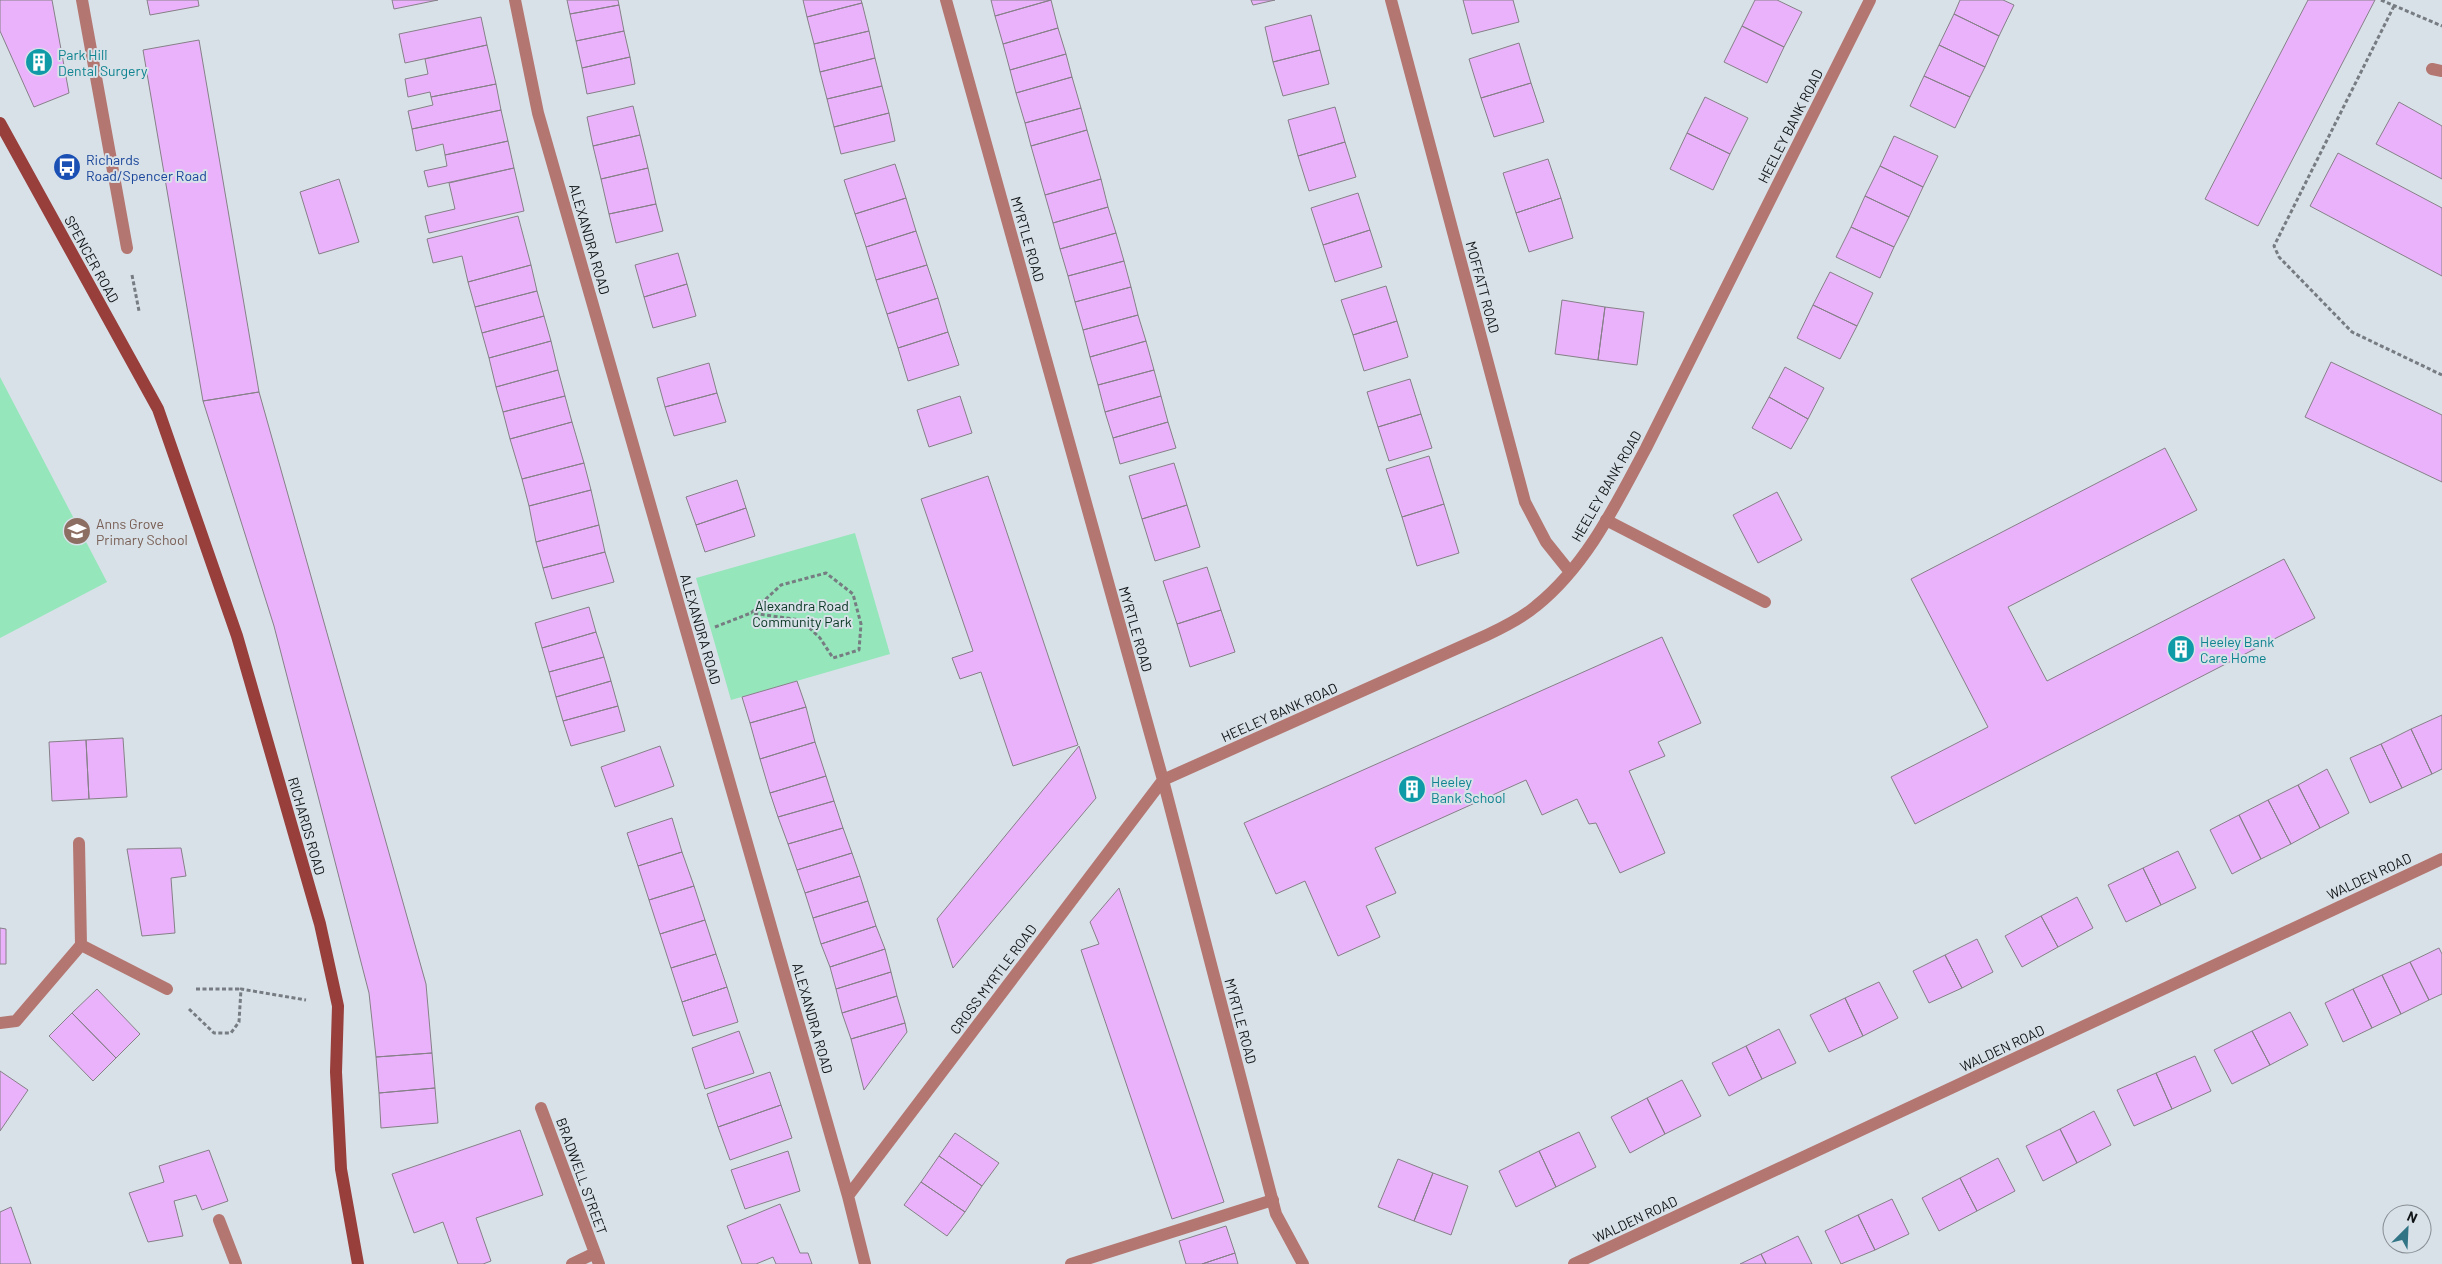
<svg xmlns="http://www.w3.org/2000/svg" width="2442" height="1264" font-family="Barlow,sans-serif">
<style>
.green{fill:#95e6ba}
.building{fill:#eab2fb;stroke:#868088}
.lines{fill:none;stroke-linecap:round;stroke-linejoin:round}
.path{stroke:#767c81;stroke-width:3;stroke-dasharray:4 2.5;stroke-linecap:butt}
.lane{stroke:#b47670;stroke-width:12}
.street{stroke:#b47670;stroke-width:12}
.secondary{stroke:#983f3c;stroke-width:12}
.labels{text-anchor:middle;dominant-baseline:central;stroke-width:4;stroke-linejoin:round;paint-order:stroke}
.culture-label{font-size:14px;fill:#0d838f;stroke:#d8e1e8;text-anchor:start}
.street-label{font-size:14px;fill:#101416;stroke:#d8e1e8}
.transit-label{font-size:14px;fill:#164399;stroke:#d8e1e8;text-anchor:start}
.education-label{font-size:14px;fill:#785e54;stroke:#d8e1e8;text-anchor:start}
.park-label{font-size:14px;fill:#083421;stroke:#d8e1e8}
</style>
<rect width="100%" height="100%" fill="#d8e1e8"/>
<path class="green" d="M 0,377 L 107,582 L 0,638 Z
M 855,533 L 890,654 L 731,700 L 696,578 Z"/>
<path class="building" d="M 0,0 L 52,0 L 69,93 L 34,107 L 0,31 Z
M 147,0 L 198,0 L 199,6 L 150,15 Z
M 392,0 L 438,0 L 394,9 Z
M 567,0 L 618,0 L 619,5 L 570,14 Z
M 803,0 L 861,0 L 862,3 L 807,17 Z
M 991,0 L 1051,0 L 995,16 Z
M 1051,0 L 1058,28 L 1003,44 L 995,16 Z
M 1251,0 L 1275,0 L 1253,5 Z
M 1463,0 L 1513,0 L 1519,22 L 1472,34 Z
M 1755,0 L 1777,0 L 1802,12 L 1784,47 L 1742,26 Z
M 1960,0 L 2003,0 L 2014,5 L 1999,36 L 1954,14 Z
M 2308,0 L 2375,0 L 2258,226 L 2205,199 Z
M 862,3 L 869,31 L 814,44 L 807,17 Z
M 619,5 L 624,31 L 576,41 L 570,14 Z
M 1954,14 L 1999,36 L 1985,67 L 1939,45 Z
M 1311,15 L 1320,50 L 1273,62 L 1265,27 Z
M 481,17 L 487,45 L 405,63 L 399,34 Z
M 1742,26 L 1784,47 L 1767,83 L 1724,62 Z
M 1058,28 L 1066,54 L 1010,70 L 1003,44 Z
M 624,31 L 630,57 L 582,68 L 576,41 Z
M 869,31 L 875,58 L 820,72 L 814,44 Z
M 199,40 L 259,392 L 203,401 L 143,50 Z
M 1519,43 L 1531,83 L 1481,98 L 1469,59 Z
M 487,45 L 496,84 L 431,97 L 430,92 L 408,97 L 405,79 L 428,74 L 425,59 Z
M 1939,45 L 1985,67 L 1970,97 L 1924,76 Z
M 1320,50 L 1329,84 L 1283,96 L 1273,62 Z
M 1066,54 L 1072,77 L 1016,93 L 1010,70 Z
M 630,57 L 635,84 L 587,94 L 582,68 Z
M 875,58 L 882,86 L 827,99 L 820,72 Z
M 1924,76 L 1970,97 L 1955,128 L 1910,106 Z
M 1072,77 L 1081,108 L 1025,123 L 1016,93 Z
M 1531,83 L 1544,122 L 1494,137 L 1481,98 Z
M 496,84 L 501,110 L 412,129 L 408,111 L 433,105 L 431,97 Z
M 882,86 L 889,113 L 834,127 L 827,99 Z
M 1705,97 L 1748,118 L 1730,154 L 1687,133 Z
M 2399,102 L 2442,126 L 2442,179 L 2376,144 Z
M 633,106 L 640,135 L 593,146 L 587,117 Z
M 1335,107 L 1345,142 L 1298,156 L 1288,120 Z
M 1081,108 L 1087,130 L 1031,146 L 1025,123 Z
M 501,110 L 508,141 L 445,155 L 443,144 L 416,151 L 412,129 Z
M 889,113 L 895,141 L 841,154 L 834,127 Z
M 1087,130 L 1101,179 L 1045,195 L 1031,146 Z
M 1687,133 L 1730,154 L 1713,190 L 1670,169 Z
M 640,135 L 648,168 L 601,179 L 593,146 Z
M 1894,136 L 1938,156 L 1923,187 L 1880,166 Z
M 508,141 L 514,168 L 428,187 L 424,171 L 447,166 L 445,155 Z
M 1345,142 L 1356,177 L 1309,191 L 1298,156 Z
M 2338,153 L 2442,208 L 2442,276 L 2310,206 Z
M 1548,159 L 1561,198 L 1516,213 L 1503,173 Z
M 895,164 L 906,198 L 855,214 L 844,180 Z
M 1880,166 L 1923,187 L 1909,217 L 1865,196 Z
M 514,168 L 524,211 L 429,233 L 425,216 L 455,209 L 449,183 Z
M 648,168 L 656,204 L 609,214 L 601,179 Z
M 339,179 L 359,242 L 319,254 L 300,192 Z
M 1101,179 L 1108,207 L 1053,223 L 1045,195 Z
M 1358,193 L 1370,230 L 1323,245 L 1311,208 Z
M 1865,196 L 1909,217 L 1894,247 L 1851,227 Z
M 906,198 L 916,231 L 866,247 L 855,214 Z
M 1561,198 L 1573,238 L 1529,252 L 1516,213 Z
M 656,204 L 663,231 L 616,243 L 609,214 Z
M 1108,207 L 1116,233 L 1060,249 L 1053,223 Z
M 518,216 L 531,265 L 468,282 L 462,256 L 433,263 L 427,239 Z
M 1851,227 L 1894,247 L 1880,278 L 1836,257 Z
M 1370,230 L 1382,267 L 1335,282 L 1323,245 Z
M 916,231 L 927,265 L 876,280 L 866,247 Z
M 1116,233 L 1124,261 L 1068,276 L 1060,249 Z
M 678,253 L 687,284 L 644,297 L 635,265 Z
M 1124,261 L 1131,287 L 1075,302 L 1068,276 Z
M 531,265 L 537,291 L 475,307 L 468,282 Z
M 927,265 L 938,298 L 887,314 L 876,280 Z
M 1830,272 L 1873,293 L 1857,326 L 1813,305 Z
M 687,284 L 696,316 L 653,328 L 644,297 Z
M 1386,286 L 1397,321 L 1353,335 L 1341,300 Z
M 1131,287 L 1138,315 L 1083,330 L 1075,302 Z
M 537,291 L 544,316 L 482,333 L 475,307 Z
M 938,298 L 948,332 L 898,348 L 887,314 Z
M 1562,300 L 1605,307 L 1598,360 L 1555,354 Z
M 1813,305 L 1857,326 L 1840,359 L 1797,338 Z
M 1605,307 L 1644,312 L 1637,365 L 1598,360 Z
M 1138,315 L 1146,341 L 1090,357 L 1083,330 Z
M 544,316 L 551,341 L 489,358 L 482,333 Z
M 1397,321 L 1408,357 L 1364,371 L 1353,335 Z
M 948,332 L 959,365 L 908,381 L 898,348 Z
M 551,341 L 558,370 L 496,387 L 489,358 Z
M 1146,341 L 1154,370 L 1098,385 L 1090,357 Z
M 2331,362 L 2442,415 L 2442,482 L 2305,417 Z
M 709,363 L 717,393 L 665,407 L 657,378 Z
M 1785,367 L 1824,388 L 1808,419 L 1769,397 Z
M 558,370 L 565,396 L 503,412 L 496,387 Z
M 1154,370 L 1161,396 L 1105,412 L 1098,385 Z
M 1410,379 L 1421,414 L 1378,427 L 1367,392 Z
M 259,392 L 426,984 L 432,1053 L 376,1057 L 369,993 L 274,626 L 203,401 Z
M 717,393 L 726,422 L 674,436 L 665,407 Z
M 565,396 L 572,422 L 510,439 L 503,412 Z
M 960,396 L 972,433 L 929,447 L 917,410 Z
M 1161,396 L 1168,422 L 1113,438 L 1105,412 Z
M 1769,397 L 1808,419 L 1791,449 L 1752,428 Z
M 1421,414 L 1432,448 L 1389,461 L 1378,427 Z
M 572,422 L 584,463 L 522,479 L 510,439 Z
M 1168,422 L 1176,448 L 1120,464 L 1113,438 Z
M 2165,448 L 2197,510 L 2008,607 L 2047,681 L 2284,559 L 2315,618 L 1915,824 L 1891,777 L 1988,727 L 1911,579 Z
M 1429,456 L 1444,504 L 1402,517 L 1386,469 Z
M 584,463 L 591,490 L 529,506 L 522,479 Z
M 1174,463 L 1187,505 L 1142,519 L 1129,476 Z
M 988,476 L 1078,745 L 1013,766 L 981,672 L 960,679 L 952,658 L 973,651 L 921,499 Z
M 737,480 L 746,508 L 696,525 L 686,497 Z
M 591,490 L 599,525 L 536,542 L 529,506 Z
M 1777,492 L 1802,540 L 1758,563 L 1733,515 Z
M 1444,504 L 1459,553 L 1417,566 L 1402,517 Z
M 1187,505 L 1200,547 L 1155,561 L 1142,519 Z
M 746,508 L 755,536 L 705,552 L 696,525 Z
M 599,525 L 605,552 L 543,568 L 536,542 Z
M 605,552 L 614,582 L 552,599 L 543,568 Z
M 1207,567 L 1221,610 L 1177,624 L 1163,581 Z
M 589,607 L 596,632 L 542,648 L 535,623 Z
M 1221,610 L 1235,652 L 1190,667 L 1177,624 Z
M 596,632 L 604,657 L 549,672 L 542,648 Z
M 1662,637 L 1701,723 L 1658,742 L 1665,756 L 1629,771 L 1665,853 L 1620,873 L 1596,823 L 1589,824 L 1577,799 L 1542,815 L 1526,780 L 1375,848 L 1396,893 L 1366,906 L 1380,937 L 1338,956 L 1305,881 L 1276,894 L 1244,823 Z
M 604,657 L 611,681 L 556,697 L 549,672 Z
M 611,681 L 618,706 L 563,721 L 556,697 Z
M 797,681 L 806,707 L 750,723 L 742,697 Z
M 618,706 L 625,731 L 571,746 L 563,721 Z
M 806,707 L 815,742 L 760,759 L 750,723 Z
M 2442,715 L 2442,769 L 2432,774 L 2411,729 Z
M 2411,729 L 2432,774 L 2402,788 L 2381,744 Z
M 123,738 L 127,797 L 89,799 L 86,740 Z
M 86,740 L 89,799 L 52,801 L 49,742 Z
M 815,742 L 826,776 L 770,793 L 760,759 Z
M 2381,744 L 2402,788 L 2370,803 L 2350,758 Z
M 660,746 L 674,786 L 615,807 L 601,767 Z
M 1079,746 L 1096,798 L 953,968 L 937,919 Z
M 2327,769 L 2349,813 L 2320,828 L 2298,785 Z
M 826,776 L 834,801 L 778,817 L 770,793 Z
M 2298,785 L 2320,828 L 2291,844 L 2268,800 Z
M 2268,800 L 2291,844 L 2261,859 L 2239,815 Z
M 834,801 L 843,828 L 788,844 L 778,817 Z
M 2239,815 L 2261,859 L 2232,874 L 2210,830 Z
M 672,818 L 682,852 L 638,866 L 627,833 Z
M 843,828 L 852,853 L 797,870 L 788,844 Z
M 181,848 L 186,876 L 171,878 L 175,933 L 142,936 L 127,849 Z
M 2178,851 L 2196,888 L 2161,905 L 2143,868 Z
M 682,852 L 694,886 L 649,900 L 638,866 Z
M 852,853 L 860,876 L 805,893 L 797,870 Z
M 2143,868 L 2161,905 L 2126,922 L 2108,885 Z
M 860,876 L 868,901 L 813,918 L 805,893 Z
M 694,886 L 705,920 L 660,934 L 649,900 Z
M 1119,888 L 1224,1202 L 1172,1219 L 1081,950 L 1099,944 L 1090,922 Z
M 2077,897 L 2093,928 L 2058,947 L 2041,916 Z
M 868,901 L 876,926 L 821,944 L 813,918 Z
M 2041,916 L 2058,947 L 2022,967 L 2005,936 Z
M 705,920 L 716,954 L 671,968 L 660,934 Z
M 876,926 L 885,949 L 830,967 L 821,944 Z
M 0,928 L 6,929 L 6,964 L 0,964 Z
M 1977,939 L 1993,972 L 1962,988 L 1945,955 Z
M 2439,948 L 2442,954 L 2442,994 L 2429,1000 L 2410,962 Z
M 885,949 L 891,972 L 836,989 L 830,967 Z
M 716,954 L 727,987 L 682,1002 L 671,968 Z
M 1945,955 L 1962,988 L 1929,1003 L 1913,971 Z
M 2410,962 L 2429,1000 L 2401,1014 L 2382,975 Z
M 891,972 L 897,996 L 842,1013 L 836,989 Z
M 2382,975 L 2401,1014 L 2372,1028 L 2353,989 Z
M 1879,982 L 1898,1018 L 1863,1036 L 1845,998 Z
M 727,987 L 738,1022 L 693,1036 L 682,1002 Z
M 97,989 L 140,1034 L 116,1058 L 72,1013 Z
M 2353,989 L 2372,1028 L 2343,1042 L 2325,1003 Z
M 897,996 L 905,1023 L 851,1039 L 842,1013 Z
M 1845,998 L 1863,1036 L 1829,1052 L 1810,1015 Z
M 2290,1012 L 2308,1045 L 2270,1065 L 2252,1031 Z
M 72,1013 L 116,1058 L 93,1081 L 49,1036 Z
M 905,1023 L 907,1032 L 864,1090 L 851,1039 Z
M 1779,1029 L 1796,1063 L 1762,1079 L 1746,1046 Z
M 739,1031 L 754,1073 L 705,1089 L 692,1048 Z
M 2252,1031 L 2270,1065 L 2232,1084 L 2214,1050 Z
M 1746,1046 L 1762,1079 L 1729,1096 L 1712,1063 Z
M 432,1053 L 435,1088 L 379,1093 L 376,1057 Z
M 2195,1056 L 2211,1091 L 2172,1109 L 2156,1073 Z
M 0,1071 L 28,1090 L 0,1131 Z
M 770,1072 L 781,1105 L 718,1127 L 707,1094 Z
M 2156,1073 L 2172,1109 L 2134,1126 L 2117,1090 Z
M 1682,1080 L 1701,1116 L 1665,1134 L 1647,1098 Z
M 435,1088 L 438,1123 L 381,1128 L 379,1093 Z
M 1647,1098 L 1665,1134 L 1630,1153 L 1611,1117 Z
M 781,1105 L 792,1138 L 730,1160 L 718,1127 Z
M 2094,1111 L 2111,1145 L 2077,1163 L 2060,1129 Z
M 2060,1129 L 2077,1163 L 2043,1181 L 2026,1146 Z
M 520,1130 L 543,1195 L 476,1218 L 491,1261 L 483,1264 L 458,1264 L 443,1222 L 414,1233 L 392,1174 Z
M 1579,1132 L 1596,1167 L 1556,1187 L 1539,1151 Z
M 955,1133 L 999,1163 L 982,1186 L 939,1156 Z
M 209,1150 L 228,1201 L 202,1210 L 196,1195 L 174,1201 L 183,1236 L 148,1242 L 129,1193 L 164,1182 L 159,1166 Z
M 788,1151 L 800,1191 L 745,1209 L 731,1170 Z
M 1539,1151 L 1556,1187 L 1516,1207 L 1499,1171 Z
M 939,1156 L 982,1186 L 965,1212 L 921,1182 Z
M 1998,1158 L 2015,1191 L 1977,1211 L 1960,1178 Z
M 1398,1159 L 1433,1173 L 1414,1221 L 1378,1207 Z
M 1433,1173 L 1468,1186 L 1451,1235 L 1414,1221 Z
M 1960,1178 L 1977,1211 L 1939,1231 L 1922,1198 Z
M 921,1182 L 965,1212 L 947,1236 L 904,1205 Z
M 1892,1199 L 1909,1234 L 1875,1250 L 1858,1215 Z
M 780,1204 L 800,1253 L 808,1253 L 812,1264 L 776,1264 L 773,1257 L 756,1264 L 742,1264 L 727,1226 Z
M 11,1207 L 31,1264 L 0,1264 L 0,1212 Z
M 1858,1215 L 1875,1250 L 1841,1264 L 1825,1231 Z
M 1226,1226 L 1235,1253 L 1202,1264 L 1186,1264 L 1179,1241 Z
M 1798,1236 L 1812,1264 L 1766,1264 L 1761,1254 Z
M 1235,1253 L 1238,1264 L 1202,1264 Z
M 1761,1254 L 1766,1264 L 1740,1264 Z"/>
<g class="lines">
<path class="path" d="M 2381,0 L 2442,26
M 2394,6 L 2274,246 L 2279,257 L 2352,332 L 2442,375
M 132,275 L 139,311
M 715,627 L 751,613 L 781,585 L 826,573 L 853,594 L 861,624 L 859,650 L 833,658 L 820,638 L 801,620 L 751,613
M 196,989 L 241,989
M 189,1009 L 214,1033 L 231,1033 L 239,1022 L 241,989 L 306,1000"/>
<path class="lane" d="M 2432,69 L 2442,71
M 1606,520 L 1765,602
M 1071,1264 L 1273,1200"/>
<path class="street" d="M 82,0 L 127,248
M 515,0 L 538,113 L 848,1196 L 865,1264
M 946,0 L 1163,780 L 1276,1214 L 1303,1264
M 1391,0 L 1525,502 L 1546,542 L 1570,572
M 81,945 L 167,989
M 0,1023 L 16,1021 L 81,945 L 79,843
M 541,1108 L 595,1253
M 848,1196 L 1163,780 L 1487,635 C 1504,627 1522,618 1536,606 C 1587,565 1616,504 1646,448 L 1870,0
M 219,1220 L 236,1264
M 572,1264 L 595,1253 L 599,1264
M 1574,1264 L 2442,859"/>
<path class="secondary" d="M 0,123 L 158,409 L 237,636 L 320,924 L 338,1006 L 336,1072 L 341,1169 L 358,1264"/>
</g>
<defs>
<g id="building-disc" transform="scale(1.4375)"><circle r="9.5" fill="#0f9aa8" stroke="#d8e1e8"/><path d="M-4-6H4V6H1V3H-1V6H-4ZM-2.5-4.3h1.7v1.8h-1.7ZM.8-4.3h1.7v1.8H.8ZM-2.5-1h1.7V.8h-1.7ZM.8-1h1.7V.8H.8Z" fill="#fff"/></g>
<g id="bus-disc" transform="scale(1.4375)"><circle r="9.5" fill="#1a4fb4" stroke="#d8e1e8"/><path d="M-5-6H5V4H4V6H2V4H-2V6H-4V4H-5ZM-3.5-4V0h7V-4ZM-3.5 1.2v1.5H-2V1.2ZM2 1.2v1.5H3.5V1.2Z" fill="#fff"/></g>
<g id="school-disc" transform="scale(1.4375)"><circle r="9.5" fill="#8d6e63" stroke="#d8e1e8"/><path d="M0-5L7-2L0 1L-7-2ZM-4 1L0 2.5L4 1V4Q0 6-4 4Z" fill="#fff"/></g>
</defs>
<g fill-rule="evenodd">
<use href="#building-disc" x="39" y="62"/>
<use href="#bus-disc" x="67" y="167"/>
<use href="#school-disc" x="77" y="531"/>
<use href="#building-disc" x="2181" y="649"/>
<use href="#building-disc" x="1412" y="789"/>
</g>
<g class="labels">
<g class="culture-label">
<text x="58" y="54">Park Hill<tspan x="58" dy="16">Dental Surgery</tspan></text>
<text x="2200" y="641">Heeley Bank<tspan x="2200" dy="16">Care Home</tspan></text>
<text x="1431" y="781">Heeley<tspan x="1431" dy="16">Bank School</tspan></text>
</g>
<g class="street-label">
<text transform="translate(1790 126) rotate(-63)">HEELEY BANK ROAD</text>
<text transform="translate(590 239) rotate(74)">ALEXANDRA ROAD</text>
<text transform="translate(1028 239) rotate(74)">MYRTLE ROAD</text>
<text transform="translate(92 259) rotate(61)">SPENCER ROAD</text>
<text transform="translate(1483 287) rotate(75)">MOFFATT ROAD</text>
<text transform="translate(1606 486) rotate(-60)">HEELEY BANK ROAD</text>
<text transform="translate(701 629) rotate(74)">ALEXANDRA ROAD</text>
<text transform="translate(1136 629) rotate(74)">MYRTLE ROAD</text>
<text transform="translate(1279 712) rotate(-24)">HEELEY BANK ROAD</text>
<text transform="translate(307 826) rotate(74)">RICHARDS ROAD</text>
<text transform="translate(2369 876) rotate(-25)">WALDEN ROAD</text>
<text transform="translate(993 979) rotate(-53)">CROSS MYRTLE ROAD</text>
<text transform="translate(813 1018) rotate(74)">ALEXANDRA ROAD</text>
<text transform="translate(1241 1021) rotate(75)">MYRTLE ROAD</text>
<text transform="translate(2002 1048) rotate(-25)">WALDEN ROAD</text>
<text transform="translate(582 1176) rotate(70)">BRADWELL STREET</text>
<text transform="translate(1635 1219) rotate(-25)">WALDEN ROAD</text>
</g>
<g class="transit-label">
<text x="86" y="159">Richards<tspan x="86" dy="16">Road/Spencer Road</tspan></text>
</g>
<g class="education-label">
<text x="96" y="523">Anns Grove<tspan x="96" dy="16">Primary School</tspan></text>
</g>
<g class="park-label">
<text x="802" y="605">Alexandra Road<tspan x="802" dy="16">Community Park</tspan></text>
</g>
</g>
<g transform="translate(2407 1229) rotate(24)"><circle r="24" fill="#d8e1e8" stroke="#888f94"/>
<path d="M0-4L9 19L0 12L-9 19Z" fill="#317485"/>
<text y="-8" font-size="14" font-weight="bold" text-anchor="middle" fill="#101416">N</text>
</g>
</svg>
